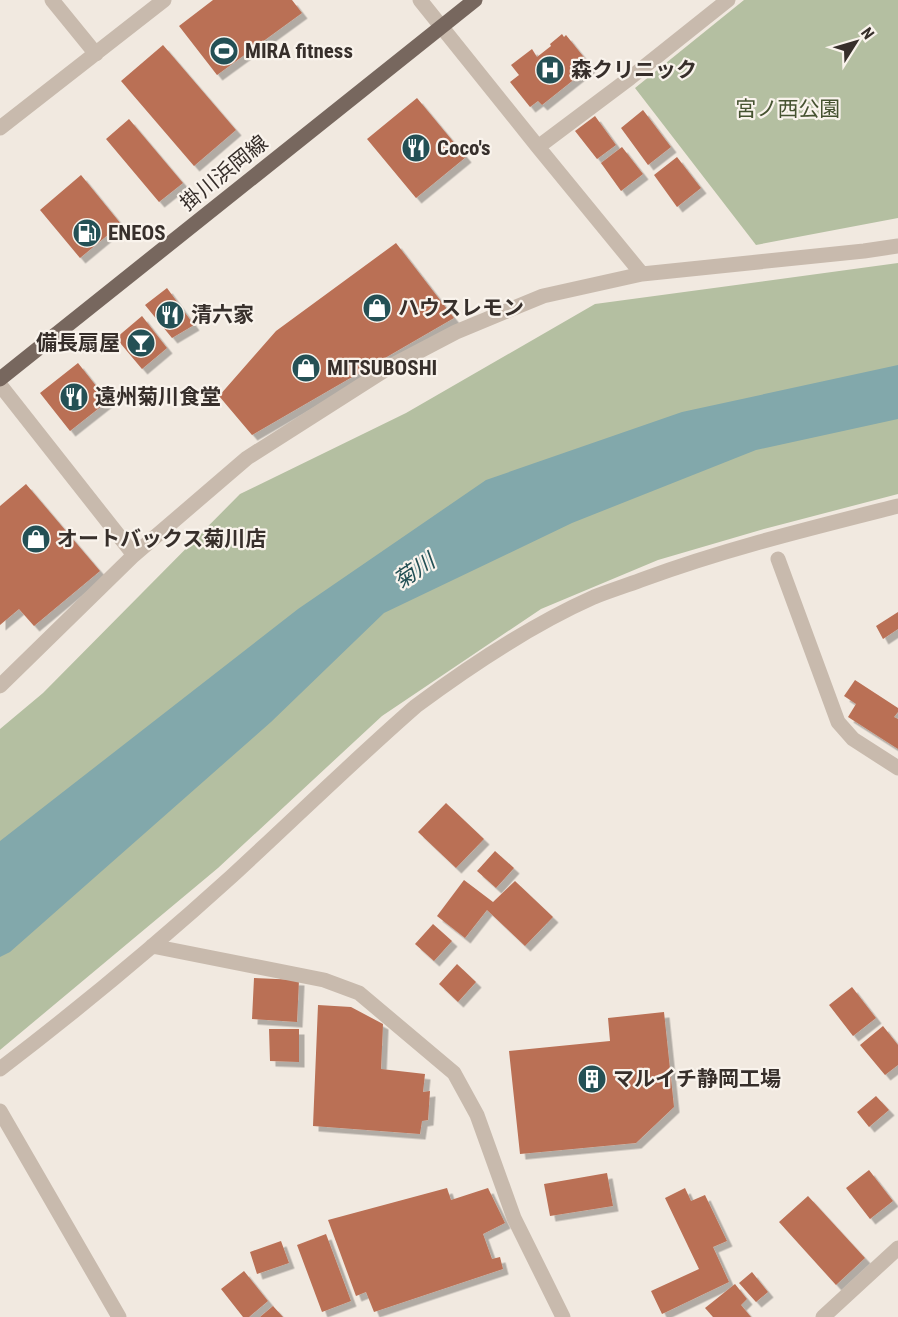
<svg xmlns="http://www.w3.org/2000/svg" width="898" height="1317" font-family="'Roboto Condensed','Noto Sans JP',sans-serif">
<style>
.green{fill:#b4bfa1}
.water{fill:#82a8ab}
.building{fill:#ba7055;filter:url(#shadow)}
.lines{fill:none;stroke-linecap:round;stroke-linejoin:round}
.minor{stroke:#c8baad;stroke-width:15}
.tertiary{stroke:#c8baad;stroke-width:15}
.primary{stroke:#77675e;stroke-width:15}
.labels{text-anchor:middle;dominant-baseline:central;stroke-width:4.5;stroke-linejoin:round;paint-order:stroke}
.poi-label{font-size:21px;font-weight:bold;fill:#372f2b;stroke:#f9f3ec;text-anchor:start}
.park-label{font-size:21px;fill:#465331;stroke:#f9f3ec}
.street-label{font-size:21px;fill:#372f2b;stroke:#f9f3ec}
.water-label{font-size:22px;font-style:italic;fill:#245055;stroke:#f9f3ec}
</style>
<defs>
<filter id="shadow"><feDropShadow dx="5.5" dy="5.5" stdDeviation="0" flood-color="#0004"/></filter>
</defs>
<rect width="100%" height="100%" fill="#f1e9e0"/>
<path class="green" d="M 744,0 L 898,0 L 898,218 L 756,245 L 635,88 Z
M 898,263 L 898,494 L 764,529 L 658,560 L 541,609 L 382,716 L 218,868 L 0,1050 L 0,729 L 43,693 L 240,494 L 406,413 L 595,304 Z"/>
<path class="water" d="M 898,365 L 898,419 L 756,450 L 572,523 L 384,613 L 271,722 L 10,952 L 0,957 L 0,841 L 298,609 L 486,480 L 682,412 Z"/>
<path class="building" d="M 213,0 L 292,0 L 302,13 L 217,75 L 179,26 Z
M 562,34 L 564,37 L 566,35 L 591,66 L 542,105 L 538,101 L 530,107 L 510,82 L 519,75 L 511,65 L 532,49 L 537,57 L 551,46 L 550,44 Z
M 163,45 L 236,130 L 194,166 L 121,81 Z
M 417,98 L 466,157 L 416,198 L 367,139 Z
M 643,110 L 671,147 L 648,165 L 621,128 Z
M 595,116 L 616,145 L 597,159 L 575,131 Z
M 129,119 L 183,183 L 159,202 L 106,139 Z
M 622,147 L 643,174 L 621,191 L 601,163 Z
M 677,157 L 701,188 L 677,207 L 654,175 Z
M 81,175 L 121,224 L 80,258 L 40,210 Z
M 396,243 L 454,318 L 252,435 L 219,396 L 276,331 Z
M 167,288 L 194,325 L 172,338 L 145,305 Z
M 142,316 L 167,348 L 142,369 L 116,338 Z
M 78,363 L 108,401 L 70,431 L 40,393 Z
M 26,484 L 100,571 L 34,626 L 19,609 L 0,625 L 0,506 Z
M 898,612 L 898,629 L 883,639 L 876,626 Z
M 855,680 L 898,708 L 898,712 L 894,717 L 898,719 L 898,749 L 848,717 L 856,704 L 844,696 Z
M 446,803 L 484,839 L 456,868 L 418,832 Z
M 495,851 L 514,868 L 496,888 L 477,871 Z
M 464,880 L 493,902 L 515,881 L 553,917 L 525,946 L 487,910 L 465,938 L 437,916 Z
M 433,924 L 452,941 L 434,961 L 415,944 Z
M 457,964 L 476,982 L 458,1002 L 439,984 Z
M 254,978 L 299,980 L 297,1022 L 252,1019 Z
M 852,987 L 876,1018 L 853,1036 L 829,1005 Z
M 318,1005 L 351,1007 L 383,1024 L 381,1069 L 425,1074 L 423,1092 L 430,1091 L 428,1120 L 422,1121 L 420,1134 L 313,1126 Z
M 664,1012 L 674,1107 L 636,1143 L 520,1154 L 509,1051 L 610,1041 L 608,1018 Z
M 883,1026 L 898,1045 L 898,1065 L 885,1075 L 860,1045 Z
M 269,1029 L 299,1029 L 299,1062 L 270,1061 Z
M 876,1096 L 889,1110 L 869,1127 L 857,1112 Z
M 869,1170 L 893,1201 L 870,1219 L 846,1188 Z
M 607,1173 L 613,1206 L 550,1216 L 544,1184 Z
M 447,1188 L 451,1200 L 488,1188 L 505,1223 L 483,1234 L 492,1259 L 500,1257 L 503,1269 L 374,1312 L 366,1292 L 356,1296 L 328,1220 Z
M 685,1188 L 691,1201 L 705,1195 L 727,1241 L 713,1247 L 729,1282 L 662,1314 L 651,1291 L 699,1269 L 665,1198 Z
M 808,1196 L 865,1258 L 836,1285 L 779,1222 Z
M 326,1234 L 351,1301 L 322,1312 L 297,1245 Z
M 281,1241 L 289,1263 L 257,1274 L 250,1252 Z
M 244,1271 L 268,1301 L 249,1317 L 243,1317 L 221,1289 Z
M 752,1272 L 768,1292 L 756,1302 L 739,1283 Z
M 735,1284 L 747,1299 L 741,1305 L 751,1317 L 713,1317 L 705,1308 Z
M 273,1306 L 283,1317 L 260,1317 Z"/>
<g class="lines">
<path class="minor" d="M 52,0 L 96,54
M 420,0 L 538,147 L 642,274
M 0,128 L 164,0
M 538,147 L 630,78 L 728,0
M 0,385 L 134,555
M 778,559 L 838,722 L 853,739 L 898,768
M 0,686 L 134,555 L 247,458 L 393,365 L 456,332 L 543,296 L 642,274 L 864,251 L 898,246
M 152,946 L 324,980 L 359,993 L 454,1073 L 477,1115 L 514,1218 L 563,1317
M 0,1069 C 80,1008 157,944 232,876 C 293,820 353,761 416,706 C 471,665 531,625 594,597 C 609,591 625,586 641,580 C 725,549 811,528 898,506
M 823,1317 L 898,1248"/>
<path class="tertiary" d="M 0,1111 L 119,1317"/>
<path class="primary" d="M 0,379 L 475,0"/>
</g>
<defs>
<g id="stadium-disc" transform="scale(1.5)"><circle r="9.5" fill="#245055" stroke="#f9f3ec"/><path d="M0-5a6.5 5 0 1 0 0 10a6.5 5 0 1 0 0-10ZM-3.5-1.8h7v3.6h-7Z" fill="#fff"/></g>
<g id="hospital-disc" transform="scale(1.5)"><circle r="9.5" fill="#245055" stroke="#f9f3ec"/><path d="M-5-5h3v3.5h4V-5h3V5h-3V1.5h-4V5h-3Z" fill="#fff"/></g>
<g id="restaurant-disc" transform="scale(1.5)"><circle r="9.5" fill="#245055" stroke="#f9f3ec"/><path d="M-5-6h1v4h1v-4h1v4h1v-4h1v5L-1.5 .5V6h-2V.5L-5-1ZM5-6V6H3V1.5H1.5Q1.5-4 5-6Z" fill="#fff"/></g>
<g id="fuel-disc" transform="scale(1.5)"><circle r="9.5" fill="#245055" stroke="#f9f3ec"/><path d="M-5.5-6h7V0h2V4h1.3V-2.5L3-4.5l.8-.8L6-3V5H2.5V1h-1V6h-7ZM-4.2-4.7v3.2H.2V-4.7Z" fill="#fff"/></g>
<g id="shop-disc" transform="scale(1.5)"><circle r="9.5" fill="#245055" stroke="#f9f3ec"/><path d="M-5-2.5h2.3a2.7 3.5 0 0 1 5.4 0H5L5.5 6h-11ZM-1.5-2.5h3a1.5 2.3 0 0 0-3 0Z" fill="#fff"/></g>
<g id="bar-disc" transform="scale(1.5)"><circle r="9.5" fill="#245055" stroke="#f9f3ec"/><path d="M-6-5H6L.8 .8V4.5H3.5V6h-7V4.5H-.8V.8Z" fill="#fff"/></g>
<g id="building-disc" transform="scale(1.5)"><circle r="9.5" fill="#245055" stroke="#f9f3ec"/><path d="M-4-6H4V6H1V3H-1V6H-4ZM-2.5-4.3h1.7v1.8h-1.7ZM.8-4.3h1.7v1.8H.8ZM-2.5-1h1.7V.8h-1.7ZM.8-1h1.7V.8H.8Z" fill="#fff"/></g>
</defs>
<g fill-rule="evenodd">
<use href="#stadium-disc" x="224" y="51"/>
<use href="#hospital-disc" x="550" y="70"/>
<use href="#restaurant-disc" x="416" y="148"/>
<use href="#fuel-disc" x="87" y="233"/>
<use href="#shop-disc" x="377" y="308"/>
<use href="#restaurant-disc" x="170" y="315"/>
<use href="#bar-disc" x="141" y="343"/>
<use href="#shop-disc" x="306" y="368"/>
<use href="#restaurant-disc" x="74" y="397"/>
<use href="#shop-disc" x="36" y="539"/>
<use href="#building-disc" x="592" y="1079"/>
</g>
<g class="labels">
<g class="poi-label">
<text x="245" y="51">MIRA fitness</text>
<text x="571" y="70">森クリニック</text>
<text x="437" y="148">Coco's</text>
<text x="108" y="233">ENEOS</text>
<text x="398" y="308">ハウスレモン</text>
<text x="191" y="315">清六家</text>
<text x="120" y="343" text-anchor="end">備長扇屋</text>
<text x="327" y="368">MITSUBOSHI</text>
<text x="95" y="397">遠州菊川食堂</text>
<text x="57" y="539">オートバックス菊川店</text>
<text x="613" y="1079">マルイチ静岡工場</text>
</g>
<g class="park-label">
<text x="788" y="109">宮ノ西公園</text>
</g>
<g class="street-label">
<text transform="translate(224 173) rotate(-39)">掛川浜岡線</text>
</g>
<g class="water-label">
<text transform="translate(414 571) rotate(-34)">菊川</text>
</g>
</g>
<g transform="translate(856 42) rotate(53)" stroke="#f9f3ec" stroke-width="4.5" paint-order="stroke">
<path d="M0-4.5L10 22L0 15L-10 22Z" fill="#372f2b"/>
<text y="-9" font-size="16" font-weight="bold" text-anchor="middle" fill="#372f2b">N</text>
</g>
</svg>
